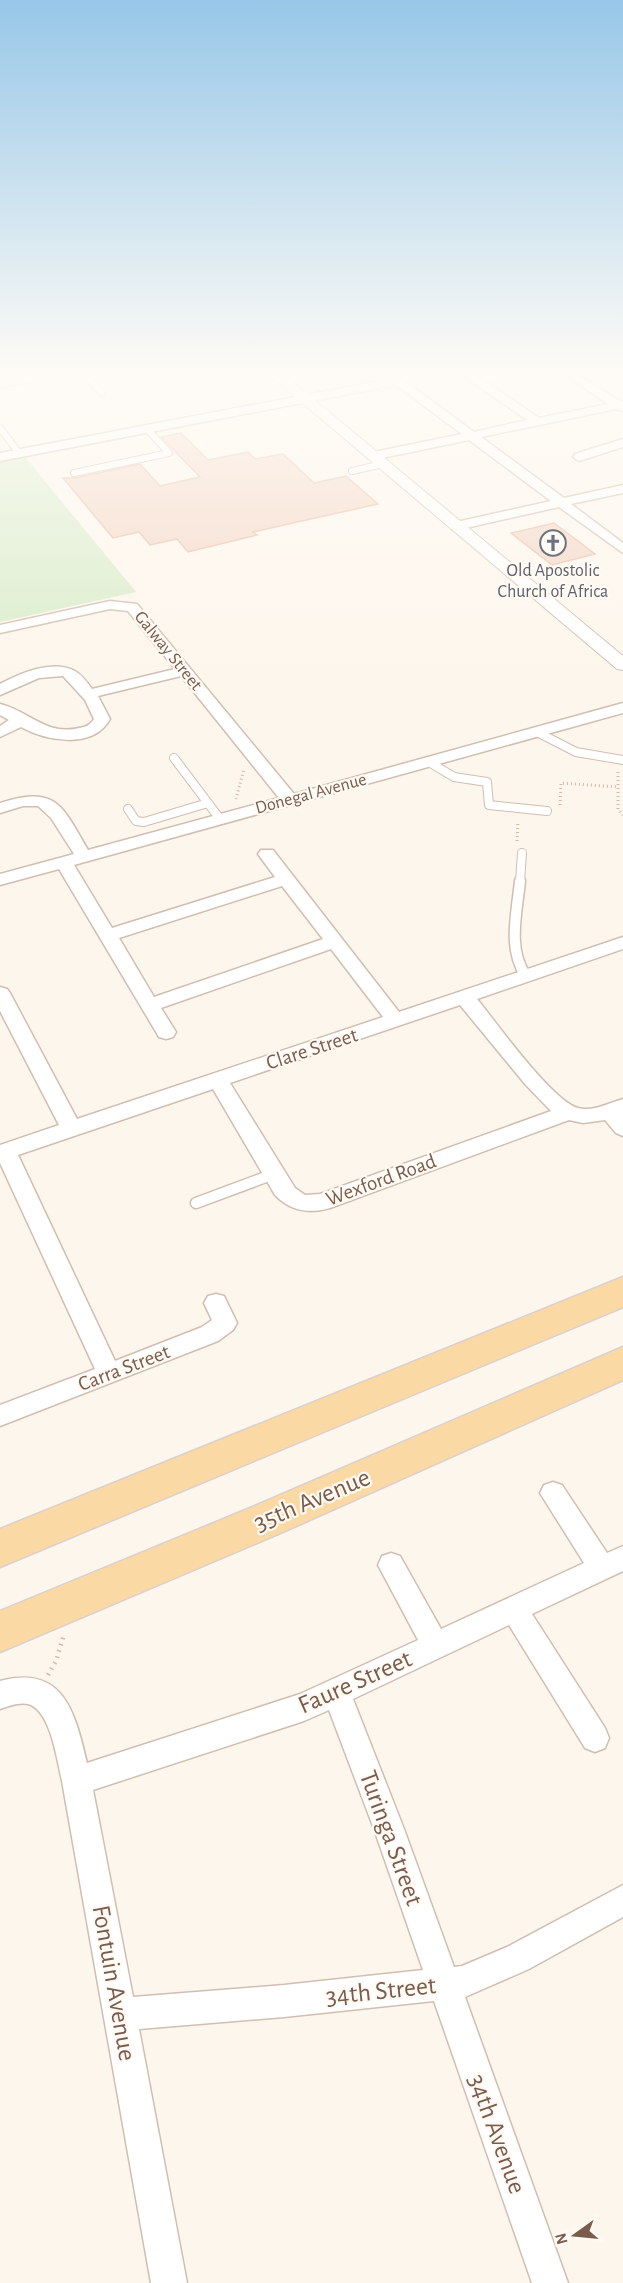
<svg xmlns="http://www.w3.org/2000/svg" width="623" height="2283" font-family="'Alegreya Sans',sans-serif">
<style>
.green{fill:#d8ecc9}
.building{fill:#f3d5c3;stroke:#e6bba3;stroke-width:1.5}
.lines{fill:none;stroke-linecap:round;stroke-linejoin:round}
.service-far2-casing{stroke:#d1beb0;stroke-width:8}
.service-far1-casing{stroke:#d1beb0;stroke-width:10}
.service-casing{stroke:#d1beb0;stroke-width:13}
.minor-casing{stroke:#d1beb0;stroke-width:3}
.tertiary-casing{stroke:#d1beb0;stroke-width:2}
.primary-casing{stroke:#dad1cd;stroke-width:3}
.path-far1{stroke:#d9b8a5;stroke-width:3;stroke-dasharray:1 3;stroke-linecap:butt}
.path{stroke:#d9b8a5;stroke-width:4.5;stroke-dasharray:1.5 5;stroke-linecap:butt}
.service-far2{stroke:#fff;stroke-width:6}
.service-far1{stroke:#fff;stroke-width:8}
.service{stroke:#fff;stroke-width:10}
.minor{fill:#fff;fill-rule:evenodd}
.tertiary{fill:#fff;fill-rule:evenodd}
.primary{fill:#fbd9a5;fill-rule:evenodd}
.labels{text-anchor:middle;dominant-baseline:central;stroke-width:4.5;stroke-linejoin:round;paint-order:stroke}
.far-worship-label{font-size:18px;fill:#5b616d;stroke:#fffaf3}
.far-street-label{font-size:18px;fill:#7a5c4d;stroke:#fffaf3}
.street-label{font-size:21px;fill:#7a5c4d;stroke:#fffaf3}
.near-street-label{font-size:26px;fill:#7a5c4d;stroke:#fffaf3}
</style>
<rect width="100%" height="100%" fill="#fdf6ec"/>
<path class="green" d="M 25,457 L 136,592 L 0,622 L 0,462 Z"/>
<path class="building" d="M 181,433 L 208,460 L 248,452 L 255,459 L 283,454 L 314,483 L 346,476 L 378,504 L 253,532 L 257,535 L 188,552 L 177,539 L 150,545 L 139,532 L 113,538 L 63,478 L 75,478 L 140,464 L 160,486 L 200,477 L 161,437 Z
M 554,523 L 595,554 L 552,565 L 511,533 Z"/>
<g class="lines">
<g class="service-far2-casing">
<path id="service-far2" d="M 192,368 L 204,378
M 409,368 L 413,371
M 80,369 L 102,393
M 0,428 L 19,453
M 352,471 L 383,464
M 74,473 L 169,453 L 147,429"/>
</g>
<g class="service-far1-casing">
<path id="service-far1" d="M 537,732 L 576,752 L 623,760
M 174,758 L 220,819
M 429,762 L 454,777 L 487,782 L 489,805 L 547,811
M 128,809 L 136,821 L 144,822 L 208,803
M 520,882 L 522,853"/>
</g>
<g class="service-casing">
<path id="service" d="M 520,881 C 517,912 507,949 526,976
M 196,1203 L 274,1174"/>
</g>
<g class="minor-casing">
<path id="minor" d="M 376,368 L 387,368 L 474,432 L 527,420 L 462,375 L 460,373 L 465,368 L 475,368 L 472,372 L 539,418 L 608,404 L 555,368 L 567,368 L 620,401 L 623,401 L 623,411 L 616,409 L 481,437 L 564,498 L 623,485 L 623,493 L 571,504 L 623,543 L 623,553 L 559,507 L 457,530 L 452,529 L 450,526 L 452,523 L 551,501 L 469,440 L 373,460 L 369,459 L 369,453 L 462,434 L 396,385 L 0,461 L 0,453 L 389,379 Z
M 623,439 L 623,447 L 579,461 L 573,457 L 575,454 Z
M 110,601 L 137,604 L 294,794 L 623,703 L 623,713 L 74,865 L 112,928 L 275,877 L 258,854 L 261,850 L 273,850 L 399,1012 L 623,937 L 623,949 L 477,999 C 496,1022 552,1101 578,1108 C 593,1112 609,1103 623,1099 L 623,1136 L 616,1133 L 605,1120 L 583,1123 L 569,1120 L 330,1208 C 309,1214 290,1211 275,1195 L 213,1089 L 18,1155 L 115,1361 L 202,1327 L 212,1320 L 204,1303 L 208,1296 L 216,1294 L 224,1296 L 237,1323 L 233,1330 L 218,1341 L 0,1426 L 0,1405 L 95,1369 L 0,1163 L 0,1145 L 59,1125 L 0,1011 L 0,987 L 7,989 L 10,993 L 77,1119 L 383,1017 L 331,949 L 161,1008 L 176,1032 L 173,1037 L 166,1039 L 159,1037 L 59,869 L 0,885 L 0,874 L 74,854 L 51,818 L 38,806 L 23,806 L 0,813 L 0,803 C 56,785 62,805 88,850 L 279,798 L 181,676 L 98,696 L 110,719 C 93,750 46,741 21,727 L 0,737 L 0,726 L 9,720 L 0,715 L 0,704 C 29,711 46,736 79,728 C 86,727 90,725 94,719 L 85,700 L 63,676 L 39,678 L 0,695 L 0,684 C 20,673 53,659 75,671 C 82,675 87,682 92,689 L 175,669 L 128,611 L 110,609 L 0,633 L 0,625 ZM 282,886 L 323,939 L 154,997 L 119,938 ZM 460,1005 L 525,1084 L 551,1111 L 320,1194 L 305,1195 L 295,1188 L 230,1083 Z
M 553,1482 L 562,1485 L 607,1553 L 623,1546 L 623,1571 L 532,1614 L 605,1728 L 609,1738 L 605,1748 L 595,1752 L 585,1748 L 509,1625 L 353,1699 L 404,1829 L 454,1967 L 462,1966 L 507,1947 L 623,1885 L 623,1917 L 529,1969 L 465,1997 L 568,2283 L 532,2283 L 434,2001 L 284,2017 L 139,2029 L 187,2283 L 151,2283 L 62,1781 C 57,1761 51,1710 28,1704 C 19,1702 9,1706 0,1709 L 0,1681 C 64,1664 75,1713 87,1763 L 300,1694 L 418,1640 L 378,1565 L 382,1556 L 391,1553 L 400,1556 L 441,1629 L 584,1563 L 540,1493 L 544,1485 ZM 329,1710 L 374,1829 L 423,1970 L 284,1985 L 133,1997 L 93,1790 L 304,1721 Z"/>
</g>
<g class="tertiary-casing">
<path id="tertiary" d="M 68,368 L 97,368 L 90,372 L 0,387 L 0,379 Z
M 261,368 L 276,368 L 623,656 L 623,670 L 617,669 Z"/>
</g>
<g class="primary-casing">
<path id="primary" d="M 623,1277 L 623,1307 L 0,1567 L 0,1529 Z
M 623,1347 L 623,1380 L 283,1532 L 0,1652 L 0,1611 L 255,1506 Z"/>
</g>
<path class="path-far1" d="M 618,772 L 618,809 L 623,815
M 236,799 L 244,769
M 560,805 L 561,783 L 618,787
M 517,841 L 518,822"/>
<path class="path" d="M 48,1675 L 56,1661 L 64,1634"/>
<use href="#service-far2" class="service-far2"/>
<use href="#service-far1" class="service-far1"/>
<use href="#service" class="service"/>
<use href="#minor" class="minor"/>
<use href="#tertiary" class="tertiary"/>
<use href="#primary" class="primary"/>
</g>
<linearGradient id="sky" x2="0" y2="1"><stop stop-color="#97c7e8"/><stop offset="0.54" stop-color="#fefbf6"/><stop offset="1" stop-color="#fefbf6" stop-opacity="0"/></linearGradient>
<rect width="623" height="687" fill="url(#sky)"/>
<defs>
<g id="church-ring" transform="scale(1.35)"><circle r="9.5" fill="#fffaf3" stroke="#6b7280" stroke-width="1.5"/><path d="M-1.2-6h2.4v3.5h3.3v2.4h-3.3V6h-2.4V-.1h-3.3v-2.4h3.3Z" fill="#6b7280"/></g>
</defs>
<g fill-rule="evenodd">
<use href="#church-ring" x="553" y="543"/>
</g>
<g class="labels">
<g class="far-worship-label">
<text x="553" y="571">Old Apostolic<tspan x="553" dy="21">Church of Africa</tspan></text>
</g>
<g class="far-street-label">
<text transform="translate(168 651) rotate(51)">Galway Street</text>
<text transform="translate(311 794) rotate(-15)">Donegal Avenue</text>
</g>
<g class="street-label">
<text transform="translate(312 1049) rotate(-18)">Clare Street</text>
<text transform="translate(381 1180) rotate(-20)">Wexford Road</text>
<text transform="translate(124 1368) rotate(-21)">Carra Street</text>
</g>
<g class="near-street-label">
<text transform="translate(312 1500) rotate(-23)">35th Avenue</text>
<text transform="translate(355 1682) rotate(-24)">Faure Street</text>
<text transform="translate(391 1838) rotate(70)">Turinga Street</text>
<text transform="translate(114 1983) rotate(80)">Fontuin Avenue</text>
<text transform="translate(381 1991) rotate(-6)">34th Street</text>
<text transform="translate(497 2134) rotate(70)">34th Avenue</text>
</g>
</g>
<g transform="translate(575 2235) rotate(255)" stroke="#fffaf3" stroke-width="4.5" paint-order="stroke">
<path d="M0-4.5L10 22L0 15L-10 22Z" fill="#7a5c4d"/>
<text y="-9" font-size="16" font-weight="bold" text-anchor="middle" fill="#7a5c4d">N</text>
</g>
</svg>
